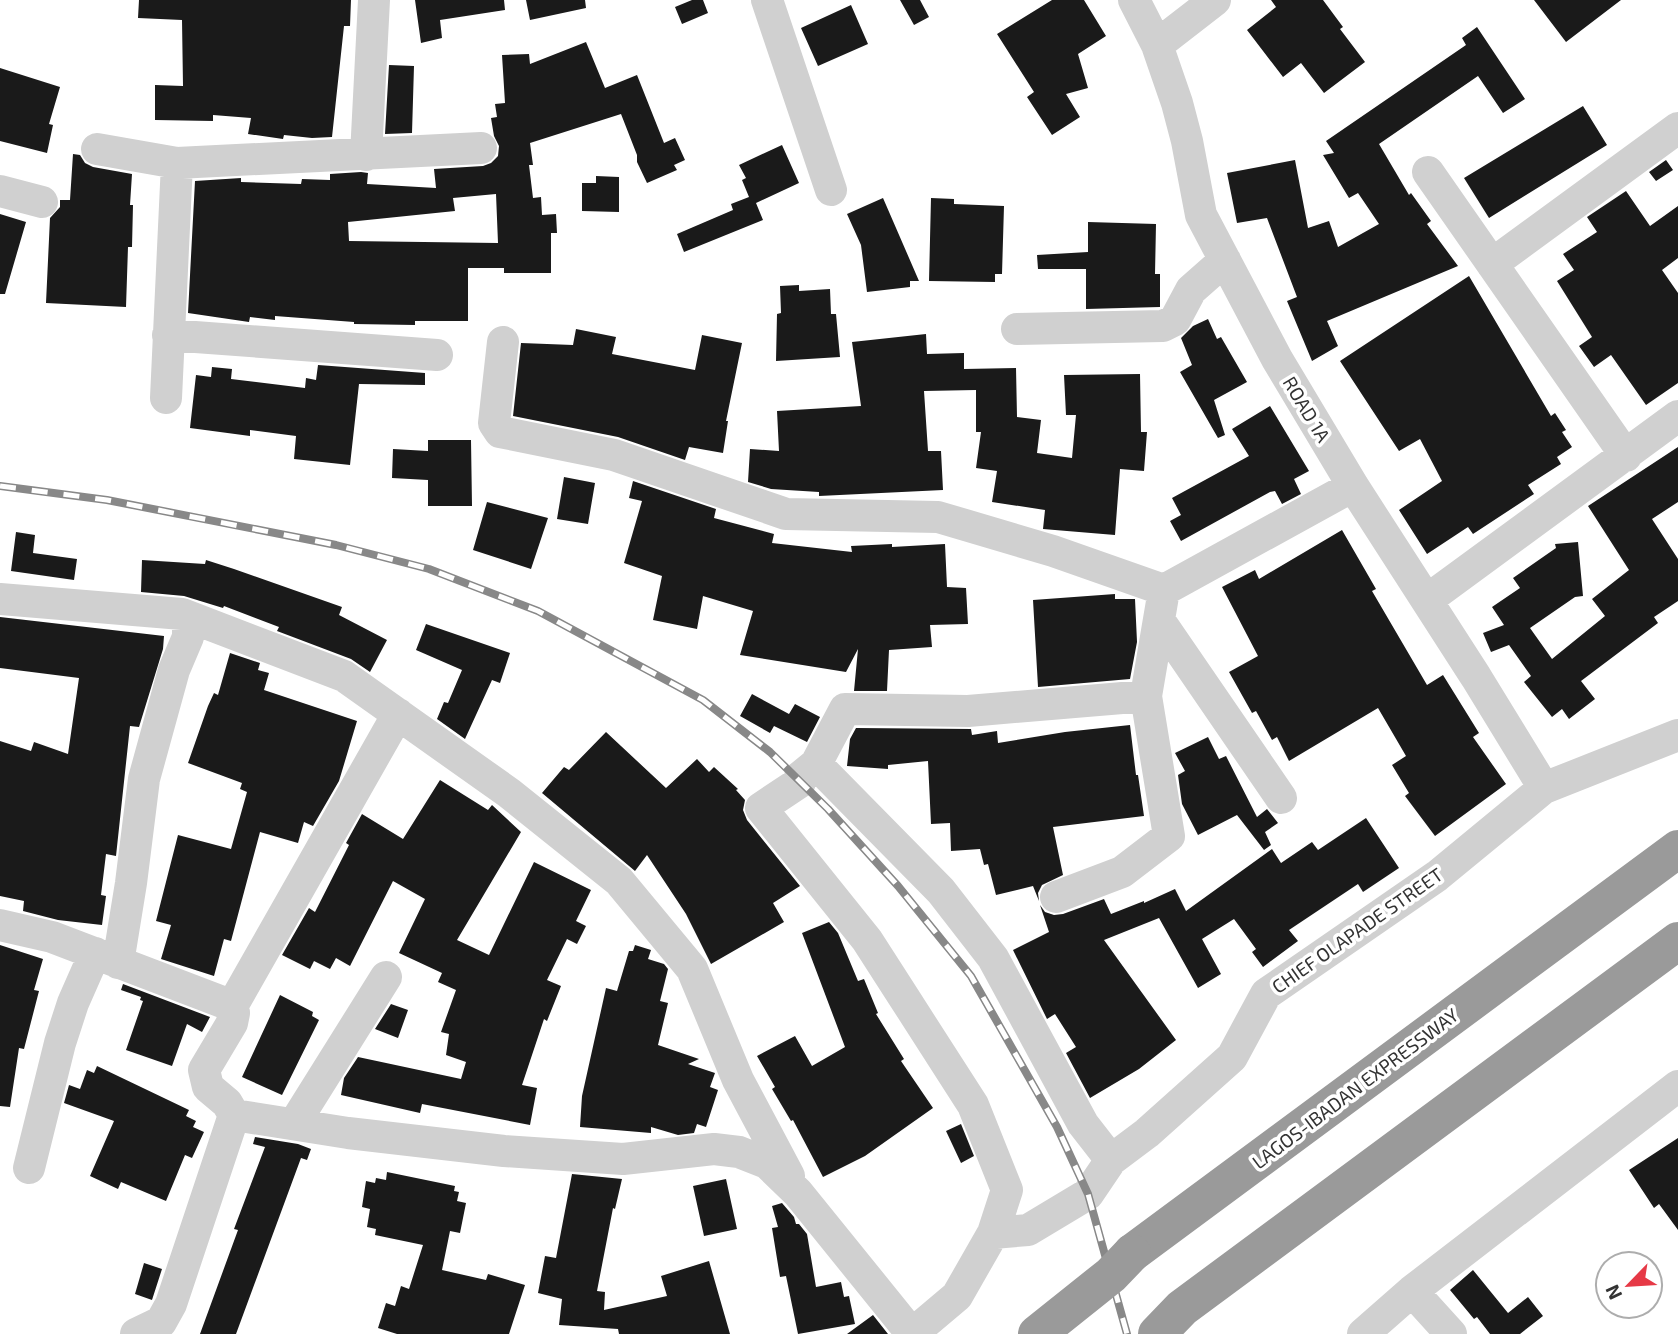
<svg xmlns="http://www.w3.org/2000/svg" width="1678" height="1334" font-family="'Exo 2',sans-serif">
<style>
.building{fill:#1a1a1a;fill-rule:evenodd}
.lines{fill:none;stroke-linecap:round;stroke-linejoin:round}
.minor{stroke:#d0d0d0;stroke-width:32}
.highway{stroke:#9a9a9a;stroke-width:38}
.rail-casing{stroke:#888;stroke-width:8}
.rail{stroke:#fff;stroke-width:5;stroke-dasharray:16;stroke-linecap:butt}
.highway-bridge{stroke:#9a9a9a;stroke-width:38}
.labels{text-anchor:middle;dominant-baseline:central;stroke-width:7;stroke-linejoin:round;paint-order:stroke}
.street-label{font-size:19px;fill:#333;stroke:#fff}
</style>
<rect width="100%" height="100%" fill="#fff"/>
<path class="building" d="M 139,0 L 351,0 L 350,26 L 344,26 L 332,137 L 312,138 L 284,135 L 283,139 L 248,134 L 251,118 L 213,115 L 213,121 L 155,120 L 155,85 L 183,86 L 182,20 L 138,18 Z
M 415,0 L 504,0 L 505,10 L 440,20 L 442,38 L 421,43 Z
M 526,0 L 585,0 L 586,8 L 530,20 Z
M 692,0 L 703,0 L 708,13 L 682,24 L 675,7 Z
M 900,0 L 920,0 L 929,17 L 914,25 Z
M 1052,0 L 1084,0 L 1106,36 L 1078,54 L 1088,88 L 1066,94 L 1080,117 L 1052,135 L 1027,97 L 1034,92 L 997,34 Z
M 1271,0 L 1323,0 L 1343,27 L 1340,29 L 1365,62 L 1324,93 L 1301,63 L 1283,77 L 1247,30 L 1276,7 Z
M 1534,0 L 1621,0 L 1566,42 Z
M 851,5 L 868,44 L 818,66 L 801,28 Z
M 1477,27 L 1525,99 L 1503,113 L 1478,76 L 1379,144 L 1409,195 L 1411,193 L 1431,221 L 1427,224 L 1458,266 L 1327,321 L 1338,346 L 1312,361 L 1287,301 L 1297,297 L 1267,218 L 1237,223 L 1227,173 L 1295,160 L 1308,228 L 1329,221 L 1338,247 L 1379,224 L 1358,193 L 1349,198 L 1323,155 L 1334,153 L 1326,141 L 1466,45 L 1462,38 Z
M 586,42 L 605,88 L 637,75 L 664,143 L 675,138 L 685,160 L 674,165 L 677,170 L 647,183 L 637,162 L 637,155 L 621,114 L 530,143 L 533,165 L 529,165 L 533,198 L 541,197 L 542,215 L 556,214 L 557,233 L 551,233 L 551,273 L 504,273 L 504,268 L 468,268 L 468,321 L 415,321 L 415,325 L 354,324 L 354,322 L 275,316 L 275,320 L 250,317 L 249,322 L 188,313 L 195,181 L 241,178 L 241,182 L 301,184 L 302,179 L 330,180 L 330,174 L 361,172 L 368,173 L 367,184 L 436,188 L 434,169 L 483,166 L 491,163 L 498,156 L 499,146 L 494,136 L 491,118 L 497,117 L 495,104 L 505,103 L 502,55 L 529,54 L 530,64 ZM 496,194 L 498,243 L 349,241 L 348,222 L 455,211 L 453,198 Z
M 389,65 L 414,66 L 412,133 L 385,134 Z
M 0,68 L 60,87 L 49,124 L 53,125 L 47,153 L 0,141 Z
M 1583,106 L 1607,145 L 1489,218 L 1464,178 Z
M 782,145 L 799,183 L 756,203 L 763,220 L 684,252 L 677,234 L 733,210 L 731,204 L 749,197 L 742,180 L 746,178 L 739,165 Z
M 73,154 L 80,155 L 85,163 L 93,167 L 132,174 L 130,205 L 133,205 L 132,247 L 128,247 L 126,307 L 46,303 L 50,218 L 60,207 L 60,200 L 70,200 Z
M 1666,160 L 1673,170 L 1656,181 L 1649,172 Z
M 596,176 L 619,177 L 619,212 L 582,211 L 582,183 L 596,183 Z
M 1626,191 L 1650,226 L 1678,206 L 1678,258 L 1662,270 L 1678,293 L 1678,383 L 1646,405 L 1611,355 L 1594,367 L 1579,346 L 1592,337 L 1557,281 L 1574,270 L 1563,254 L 1597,232 L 1587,217 Z
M 883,198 L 919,281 L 910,281 L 910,287 L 867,292 L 861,245 L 847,214 Z
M 931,198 L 954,199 L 954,204 L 1004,206 L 1002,274 L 995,274 L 995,282 L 929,281 Z
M 0,214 L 26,222 L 5,294 L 0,294 Z
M 1088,222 L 1156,224 L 1155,274 L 1160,274 L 1160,307 L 1086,309 L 1086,269 L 1038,269 L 1037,255 L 1088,252 Z
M 1469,276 L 1551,416 L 1555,413 L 1566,430 L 1562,432 L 1572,447 L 1557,457 L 1561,464 L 1528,485 L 1534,494 L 1473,534 L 1468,527 L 1427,554 L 1399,510 L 1442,481 L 1420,439 L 1399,451 L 1340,361 Z
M 799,285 L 799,291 L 830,289 L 831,314 L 836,314 L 840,357 L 776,361 L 777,314 L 781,313 L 780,286 Z
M 1208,319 L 1217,339 L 1221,337 L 1247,382 L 1214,400 L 1225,435 L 1218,438 L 1180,372 L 1192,365 L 1181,338 L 1193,326 Z
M 576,329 L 616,337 L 612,354 L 695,370 L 702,335 L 742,343 L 726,421 L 728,421 L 723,453 L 689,447 L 685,460 L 618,437 L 513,416 L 521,343 L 573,345 Z
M 926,334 L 927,354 L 964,353 L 964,369 L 1016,368 L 1017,417 L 1041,420 L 1037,453 L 1072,458 L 1076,415 L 1066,415 L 1064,375 L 1140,374 L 1141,432 L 1147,432 L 1144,471 L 1120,469 L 1115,535 L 1043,529 L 1045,510 L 992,502 L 997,471 L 976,468 L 981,432 L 976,432 L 976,390 L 924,391 L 928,451 L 941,451 L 943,490 L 819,496 L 819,492 L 771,489 L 748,482 L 750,449 L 779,451 L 777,411 L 861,406 L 852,342 Z
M 318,365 L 425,373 L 425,385 L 359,384 L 350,465 L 294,459 L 296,436 L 250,430 L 250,436 L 190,428 L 196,375 L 211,377 L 212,367 L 232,369 L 231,379 L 305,388 L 306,378 L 316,380 Z
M 1270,406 L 1309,471 L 1294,479 L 1301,494 L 1282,504 L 1275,491 L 1270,492 L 1181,541 L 1170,521 L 1181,515 L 1172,498 L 1249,456 L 1232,429 Z
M 428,440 L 471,440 L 472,506 L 428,506 L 428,480 L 392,478 L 393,449 L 428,451 Z
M 1678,447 L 1678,502 L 1652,519 L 1678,559 L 1678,601 L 1654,617 L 1658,623 L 1581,681 L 1595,699 L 1569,719 L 1562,709 L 1552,717 L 1524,682 L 1531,676 L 1509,645 L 1491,652 L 1483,633 L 1504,625 L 1492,607 L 1520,588 L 1513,578 L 1556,548 L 1555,544 L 1578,542 L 1583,596 L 1575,597 L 1530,628 L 1552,659 L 1605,616 L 1592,599 L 1629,570 L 1588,506 Z
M 564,477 L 595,483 L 588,524 L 557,519 Z
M 633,481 L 716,509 L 714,518 L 774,534 L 772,543 L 852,552 L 851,546 L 892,544 L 892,547 L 945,544 L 947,587 L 966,588 L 968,624 L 930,625 L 932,647 L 889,650 L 887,691 L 854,691 L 858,649 L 846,672 L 740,655 L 753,611 L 703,596 L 697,629 L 653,620 L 662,576 L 624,563 L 642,501 L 629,498 Z
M 487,502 L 548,518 L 531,569 L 473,550 Z
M 1342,530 L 1376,589 L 1372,591 L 1427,685 L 1443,675 L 1479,733 L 1473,737 L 1506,784 L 1435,836 L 1405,796 L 1409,793 L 1392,765 L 1406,756 L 1378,708 L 1289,761 L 1277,737 L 1272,740 L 1256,711 L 1252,713 L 1229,672 L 1258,656 L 1222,587 L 1255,570 L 1259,579 Z
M 16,532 L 35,535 L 33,553 L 77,559 L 74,580 L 11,571 Z
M 142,560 L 205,564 L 206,560 L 234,569 L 342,607 L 339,615 L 387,640 L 370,672 L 351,659 L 277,631 L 279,627 L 224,606 L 223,608 L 184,596 L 141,592 Z
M 1115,594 L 1115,599 L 1135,599 L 1137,642 L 1130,679 L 1038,687 L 1033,600 Z
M 0,617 L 164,636 L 163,649 L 139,727 L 130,726 L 116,856 L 106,854 L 101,895 L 106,896 L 102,925 L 58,920 L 23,911 L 24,901 L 0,896 L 0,741 L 31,751 L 34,742 L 68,754 L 79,678 L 0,668 Z
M 426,624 L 510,653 L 500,683 L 492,680 L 465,739 L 437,719 L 444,702 L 448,703 L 462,670 L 416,650 Z
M 230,653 L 260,663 L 258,670 L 269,673 L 264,690 L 357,721 L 339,781 L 313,826 L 304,822 L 298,843 L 260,832 L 231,941 L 224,939 L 214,976 L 161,959 L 171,925 L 156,921 L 178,835 L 231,849 L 247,792 L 240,789 L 242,783 L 188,763 L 208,706 L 214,693 L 218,695 Z
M 752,694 L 789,714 L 795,704 L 820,717 L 807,742 L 774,726 L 770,733 L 740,716 Z
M 1130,725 L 1136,775 L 1138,775 L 1144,816 L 1053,827 L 1063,875 L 1042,885 L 1038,893 L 1039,901 L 1033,886 L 996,895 L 988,864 L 984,865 L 980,849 L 951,851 L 950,823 L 931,824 L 928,761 L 888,765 L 888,769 L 847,766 L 850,739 L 856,728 L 971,729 L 972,735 L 997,731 L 998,743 L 1065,732 Z
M 606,732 L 666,788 L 697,759 L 709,772 L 714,767 L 738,789 L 736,790 L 745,800 L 743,810 L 747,820 L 800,886 L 773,903 L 784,922 L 711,964 L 686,914 L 647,855 L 635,871 L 542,793 L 564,767 L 569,770 Z
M 1208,737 L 1219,759 L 1226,756 L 1257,817 L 1267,809 L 1278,823 L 1265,832 L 1271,845 L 1264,850 L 1237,815 L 1198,835 L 1182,804 L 1178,775 L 1185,771 L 1175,753 Z
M 440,780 L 488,810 L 492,805 L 521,832 L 457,940 L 489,955 L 534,862 L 591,890 L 576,921 L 586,926 L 577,944 L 567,939 L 547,980 L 561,986 L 547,1021 L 544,1019 L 522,1085 L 537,1088 L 530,1125 L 422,1104 L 420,1113 L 341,1095 L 344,1078 L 358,1057 L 461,1079 L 466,1062 L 446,1055 L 449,1034 L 441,1032 L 456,990 L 438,982 L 442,973 L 399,953 L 425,899 L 393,881 L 350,966 L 336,958 L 330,969 L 314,961 L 310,969 L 282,955 L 309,908 L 315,912 L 349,845 L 346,843 L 362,814 L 403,839 Z
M 1366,818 L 1399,868 L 1363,892 L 1358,884 L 1289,930 L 1298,941 L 1263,967 L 1252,952 L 1256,949 L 1234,919 L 1202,939 L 1221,974 L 1198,988 L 1159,918 L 1104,940 L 1176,1040 L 1139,1069 L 1090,1098 L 1066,1053 L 1076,1047 L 1055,1014 L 1047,1019 L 1013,950 L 1049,932 L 1040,905 L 1045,912 L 1054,915 L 1063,914 L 1104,899 L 1111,914 L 1144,901 L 1144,903 L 1175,889 L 1186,911 L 1272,849 L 1281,863 L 1312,842 L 1318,850 Z
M 829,922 L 838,933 L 858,981 L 864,979 L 878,1013 L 876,1014 L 904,1059 L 901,1061 L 933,1108 L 865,1156 L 823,1177 L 793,1120 L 791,1121 L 772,1089 L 775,1087 L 757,1056 L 795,1036 L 812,1066 L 845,1047 L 802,933 Z
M 0,945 L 43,959 L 34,990 L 39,991 L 24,1049 L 19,1048 L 10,1107 L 0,1106 Z
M 635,945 L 651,950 L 648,959 L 664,964 L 668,969 L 660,1001 L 668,1003 L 658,1045 L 699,1059 L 688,1064 L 715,1073 L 710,1087 L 718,1090 L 706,1127 L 697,1124 L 694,1133 L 678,1135 L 651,1127 L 651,1133 L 580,1127 L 582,1096 L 606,988 L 617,991 L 629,951 L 633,951 Z
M 123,984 L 210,1017 L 202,1032 L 187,1024 L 172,1066 L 126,1050 L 143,1001 L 140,1000 L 141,997 L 121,990 Z
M 280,995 L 313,1012 L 312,1016 L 319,1020 L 282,1095 L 242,1077 Z
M 391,1004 L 408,1010 L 398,1038 L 375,1029 Z
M 97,1066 L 189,1110 L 186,1116 L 196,1121 L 193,1127 L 204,1132 L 192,1158 L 185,1155 L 166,1201 L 121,1182 L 118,1189 L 90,1176 L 114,1121 L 64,1103 L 69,1085 L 80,1089 L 87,1070 L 94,1073 Z
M 961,1124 L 974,1156 L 961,1163 L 946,1131 Z
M 255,1137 L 298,1144 L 311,1149 L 307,1160 L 301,1158 L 236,1334 L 200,1334 L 238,1230 L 234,1229 L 265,1147 L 253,1144 Z
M 1678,1138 L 1678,1230 L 1659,1204 L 1654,1208 L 1629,1170 Z
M 387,1172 L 455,1186 L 454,1191 L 459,1192 L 457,1201 L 466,1203 L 460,1233 L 450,1231 L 442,1270 L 486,1280 L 488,1274 L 525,1285 L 509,1334 L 397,1334 L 378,1328 L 386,1303 L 395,1306 L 401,1286 L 409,1289 L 423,1245 L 375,1235 L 376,1229 L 367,1227 L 370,1209 L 362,1207 L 366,1181 L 375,1183 L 376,1178 L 386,1180 Z
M 572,1174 L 622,1179 L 615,1209 L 613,1208 L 597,1291 L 605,1292 L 604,1310 L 667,1296 L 661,1276 L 709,1261 L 730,1334 L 619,1334 L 618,1329 L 559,1325 L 562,1299 L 538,1293 L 545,1256 L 556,1258 Z
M 726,1179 L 737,1229 L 704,1236 L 693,1186 Z
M 782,1203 L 794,1217 L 796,1224 L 799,1224 L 807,1234 L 816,1287 L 841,1282 L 844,1297 L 849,1296 L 855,1324 L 798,1334 L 786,1276 L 780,1277 L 772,1228 L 778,1227 L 772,1206 Z
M 144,1263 L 162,1269 L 152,1300 L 135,1294 Z
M 1473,1270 L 1508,1313 L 1528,1297 L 1543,1316 L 1520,1334 L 1490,1334 L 1477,1317 L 1474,1319 L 1450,1290 Z
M 873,1315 L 888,1334 L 847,1334 Z"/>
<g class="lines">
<path class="minor" d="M 767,0 L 831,190
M 1134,0 L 1157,45 L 1177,103 L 1187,141 L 1201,215 L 1277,359 L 1353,486 L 1476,677 L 1544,788
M 1157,45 L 1215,0
M 97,149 L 177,163 L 481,148
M 366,155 L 374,0
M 1428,172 L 1626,456
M 0,191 L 42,202
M 1492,264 L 1678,128
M 1017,329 L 1163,326 L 1175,320 L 1191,290 L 1225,260
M 168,335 L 437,355
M 503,342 L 494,423 L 500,432 L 614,455 L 786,514 L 938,517 L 1053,551 L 1164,590 L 1353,486
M 166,398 L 177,163
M 0,599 L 182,614 L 188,625 L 188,637 L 174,670 L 144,779 L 131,883 L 118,963
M 1427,600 L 1678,416
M 182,614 L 344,676 L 509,793 L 619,881 L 692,969 L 738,1080 L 789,1176
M 1159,620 L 1281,798
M 816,764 L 941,891 L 993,958 L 1083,1124 L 1111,1160
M 1056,897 L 1122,872 L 1169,836 L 1146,696 L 1164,590
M 0,925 L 52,937 L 225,1003 L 234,1013 L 232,1023 L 204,1070 L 208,1087 L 227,1103 L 234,1115 L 348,1133 L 504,1151 L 623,1159 L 714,1149 L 739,1152 L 767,1163 L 798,1193 L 912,1334 L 957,1296 L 993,1233 L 1007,1190 L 973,1105 L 903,996 L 867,940 L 761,808 L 800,782 L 800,777 L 816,764 L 845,709 L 968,711 L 1146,696
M 231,1008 L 398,714
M 294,1124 L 386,977
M 29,1168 L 60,1043 L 73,1003 L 95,953
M 993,1233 L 1028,1230 L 1088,1194 L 1111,1160 L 1147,1133 L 1232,1057 L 1266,994 L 1437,876 L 1544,788 L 1678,735
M 1412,1291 L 1451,1334
M 136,1334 L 161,1322 L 171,1304 L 234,1115
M 1363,1334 L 1412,1291 L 1678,1086"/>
<path class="highway" d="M 1132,1253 L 1678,849
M 1157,1334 L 1182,1308 L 1678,941"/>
<g class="rail-casing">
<path id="rail" d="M 0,486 L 107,500 L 336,545 L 429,569 L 538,611 L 703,700 L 770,752 L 828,809 L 898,886 L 971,976 L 1057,1127 L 1088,1194 L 1127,1334"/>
</g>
<use href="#rail" class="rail"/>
<path class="highway-bridge" d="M 1037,1334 L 1111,1275 L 1132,1253"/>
</g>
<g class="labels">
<g class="street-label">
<text transform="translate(1307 409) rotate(59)">ROAD 1A</text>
<text transform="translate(1357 930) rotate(-35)">CHIEF OLAPADE STREET</text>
<text transform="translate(1355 1088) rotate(-37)">LAGOS-IBADAN EXPRESSWAY</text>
</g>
</g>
<g transform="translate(1629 1285) rotate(245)"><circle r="33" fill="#ffffff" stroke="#adadad" stroke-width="2"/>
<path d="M0-5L12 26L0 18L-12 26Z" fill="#e63946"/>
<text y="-10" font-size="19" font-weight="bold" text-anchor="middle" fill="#333333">N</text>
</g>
</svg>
